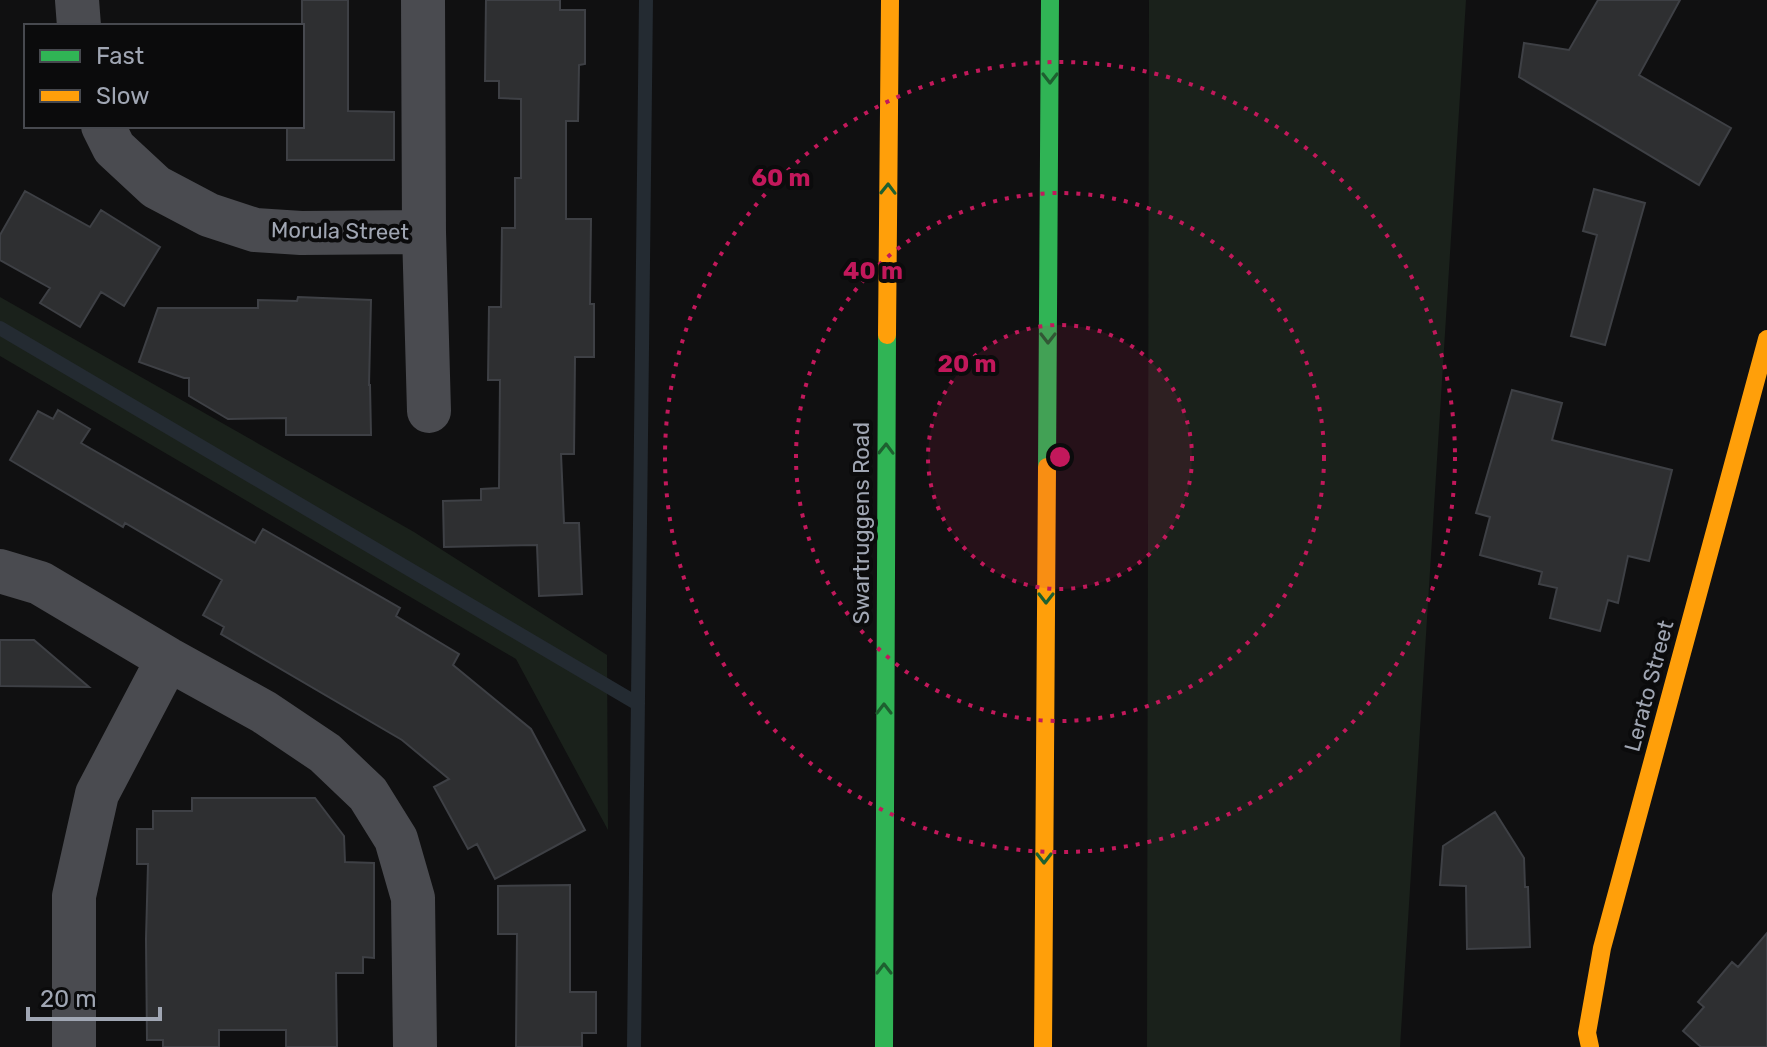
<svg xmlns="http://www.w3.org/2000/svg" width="1767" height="1047" font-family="Rubik,sans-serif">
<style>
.green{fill:#1a211b}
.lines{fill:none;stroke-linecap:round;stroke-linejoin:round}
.stream{stroke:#242b32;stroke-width:14}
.building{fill:#2e2f31;stroke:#3e4045;stroke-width:2}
.street{stroke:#4a4b50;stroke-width:44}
.fast{stroke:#30b455;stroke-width:18}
.slow{stroke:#ff9f0a;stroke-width:18}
.oneway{stroke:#1e6030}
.ring{fill:none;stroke:#c2185b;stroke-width:4;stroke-dasharray:4 8}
.labels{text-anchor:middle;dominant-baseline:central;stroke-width:8;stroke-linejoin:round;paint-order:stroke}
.street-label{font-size:22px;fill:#a0a6b3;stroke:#0b0b0c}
.centre{fill:#c2185b;stroke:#0b0b0c;stroke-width:4}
.ring-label{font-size:24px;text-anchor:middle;font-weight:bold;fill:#c2185b;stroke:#0b0b0c;stroke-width:8;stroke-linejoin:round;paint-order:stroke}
</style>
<rect width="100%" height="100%" fill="#101011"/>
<path class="green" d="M 1149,0 L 1466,0 L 1400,1047 L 1147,1047 Z
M 0,297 L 414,532 L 607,655 L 608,830 L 516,659 L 0,356 Z"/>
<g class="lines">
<path class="stream" d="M 0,328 L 638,704
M 634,1047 L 646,0"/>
</g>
<path class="building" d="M 302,0 L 348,0 L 348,111 L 394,112 L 394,160 L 287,160 L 287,126 L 302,126 Z
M 486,0 L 560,0 L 560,10 L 585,10 L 585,64 L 579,65 L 578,121 L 566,121 L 566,219 L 591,219 L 590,304 L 594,304 L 594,357 L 575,357 L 574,454 L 561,454 L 564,523 L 579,523 L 582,594 L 539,596 L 537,545 L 444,547 L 443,501 L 481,500 L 481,489 L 499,488 L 500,380 L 488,380 L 489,307 L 501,307 L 502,228 L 515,228 L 515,178 L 521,178 L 521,99 L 499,98 L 499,81 L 485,81 Z
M 1598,0 L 1680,0 L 1639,75 L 1731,128 L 1699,185 L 1519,77 L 1524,43 L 1569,50 Z
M 1594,189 L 1645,203 L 1605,345 L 1571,336 L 1597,235 L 1583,231 Z
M 25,191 L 90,227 L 101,210 L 160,247 L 124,306 L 101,292 L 80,327 L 40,303 L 50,288 L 0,260 L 0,235 Z
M 298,297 L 371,300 L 369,385 L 370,385 L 371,435 L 286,435 L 286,418 L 228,419 L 189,396 L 189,378 L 184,378 L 139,362 L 158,308 L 258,308 L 258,300 L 297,301 Z
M 1512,390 L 1562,403 L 1552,440 L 1672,470 L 1649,561 L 1628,556 L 1618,603 L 1608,600 L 1600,631 L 1550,618 L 1557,588 L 1539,584 L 1542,572 L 1480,555 L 1490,517 L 1476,513 Z
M 58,410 L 90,429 L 81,443 L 255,543 L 263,529 L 400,608 L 396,616 L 459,654 L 453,665 L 531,729 L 585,830 L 495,879 L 477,844 L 468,849 L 434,787 L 449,779 L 402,740 L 221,634 L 224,627 L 203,615 L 222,580 L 125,523 L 123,527 L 10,460 L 38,411 L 53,419 Z
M 0,640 L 34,640 L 89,687 L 0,686 Z
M 192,798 L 315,798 L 344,836 L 345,862 L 374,863 L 374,958 L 363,957 L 363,973 L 336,973 L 337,1047 L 286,1047 L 286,1030 L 219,1030 L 219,1047 L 163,1047 L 163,1040 L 147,1040 L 146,939 L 148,864 L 137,864 L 137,829 L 153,829 L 153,811 L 192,811 Z
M 1495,812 L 1524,858 L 1525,887 L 1528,887 L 1530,947 L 1467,949 L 1466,886 L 1440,885 L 1443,846 Z
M 570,885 L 570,992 L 596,992 L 596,1033 L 582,1033 L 582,1047 L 516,1047 L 517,934 L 498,934 L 498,886 Z
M 1767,933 L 1767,1047 L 1701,1047 L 1683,1031 L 1704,1007 L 1698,1002 L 1732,962 L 1738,967 Z"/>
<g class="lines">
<path class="street" d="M 77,0 L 79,26
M 423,0 L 424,232 L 429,411
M 103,126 L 114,148 L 156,187 L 209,215 L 255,230 L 301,233 L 424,232
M 0,571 L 40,583 L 168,659 L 264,712 L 325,753 L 368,794 L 396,839 L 413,898 L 415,1047
M 74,1047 L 74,896 L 97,794 L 168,659"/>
<path class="fast" d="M 1047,467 L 1050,0
M 884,1047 L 887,335"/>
<path class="slow" d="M 887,335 L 890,0
M 1043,1047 L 1047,467
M 1590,1047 L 1587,1033 L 1602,948 L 1767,339"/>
</g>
<defs><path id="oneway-chevron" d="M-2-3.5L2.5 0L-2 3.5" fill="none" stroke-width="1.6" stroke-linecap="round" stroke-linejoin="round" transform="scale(2)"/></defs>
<g class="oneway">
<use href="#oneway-chevron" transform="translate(1050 78) rotate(90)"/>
<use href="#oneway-chevron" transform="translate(888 189) rotate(-89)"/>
<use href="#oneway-chevron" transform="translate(1048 338) rotate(90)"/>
<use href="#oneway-chevron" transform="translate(886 449) rotate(-89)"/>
<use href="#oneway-chevron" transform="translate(1046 598) rotate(90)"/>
<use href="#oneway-chevron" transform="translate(884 709) rotate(-90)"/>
<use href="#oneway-chevron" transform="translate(1044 858) rotate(90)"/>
<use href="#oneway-chevron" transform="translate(884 969) rotate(-90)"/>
</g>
<circle cx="1060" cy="457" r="132" fill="#c2185b" fill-opacity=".12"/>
<g class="ring">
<circle cx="1060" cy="457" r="132"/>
<circle cx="1060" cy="457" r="264"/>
<circle cx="1060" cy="457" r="395"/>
</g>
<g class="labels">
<g class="street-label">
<text transform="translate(340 231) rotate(1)">Morula Street</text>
<text transform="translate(861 523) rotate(-90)">Swartruggens Road</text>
<text transform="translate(1649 686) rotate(-75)">Lerato Street</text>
</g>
</g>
<circle cx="1060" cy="457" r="12" class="centre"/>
<g class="ring-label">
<text x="781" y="186">60 m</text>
<text x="873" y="279">40 m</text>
<text x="967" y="372">20 m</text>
</g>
<rect x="24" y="24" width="280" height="104" fill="#0b0b0c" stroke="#47494f" stroke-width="2"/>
<rect x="40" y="50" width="40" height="12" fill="#30b455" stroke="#47494f" stroke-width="2"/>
<text x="96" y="64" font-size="24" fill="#a0a6b3">Fast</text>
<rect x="40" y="90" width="40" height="12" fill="#ff9f0a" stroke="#47494f" stroke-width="2"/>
<text x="96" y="104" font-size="24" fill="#a0a6b3">Slow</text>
<path d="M28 1007v12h132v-12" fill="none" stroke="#a0a6b3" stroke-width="4"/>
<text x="40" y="1007" font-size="24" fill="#a0a6b3" stroke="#0b0b0c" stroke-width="6" paint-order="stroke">20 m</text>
</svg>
